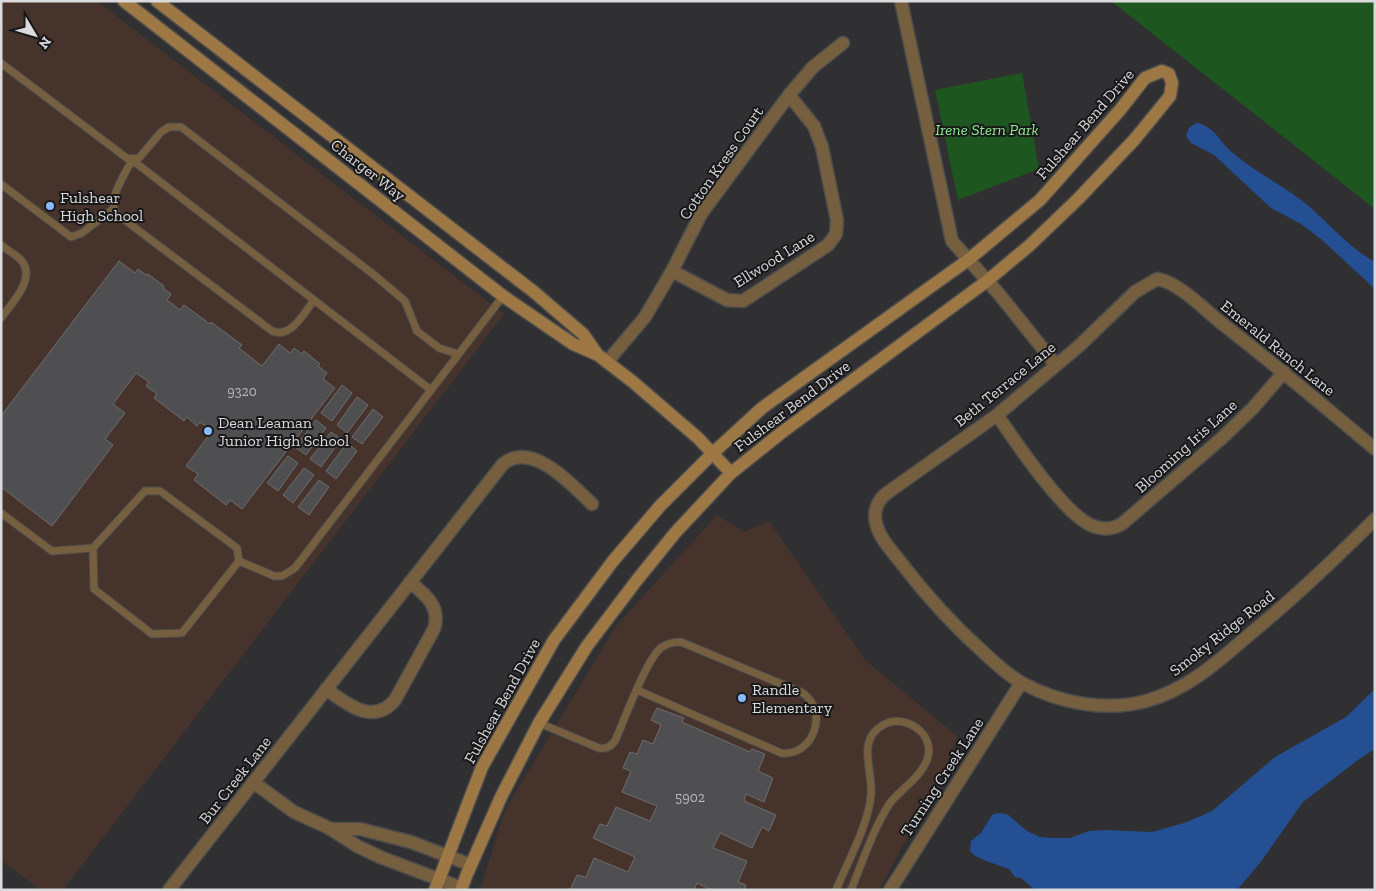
<svg xmlns="http://www.w3.org/2000/svg" width="1376" height="891" font-family="'Zilla Slab',serif">
<style>
.education{fill:#46332c}
.green{fill:#1e5620}
.water{fill:#244f93}
.building{fill:#4f4f51;stroke:#6d6d6f}
.lines{fill:none;stroke-linecap:round;stroke-linejoin:round}
.lane-casing{stroke:#4b4b4d;stroke-width:9}
.street-casing{stroke:#4b4b4d;stroke-width:15}
.secondary-casing{stroke:#4b4b4d;stroke-width:15}
.lane{stroke:#765f3f;stroke-width:7}
.street{stroke:#765f3f;stroke-width:12}
.secondary{stroke:#9d7844;stroke-width:12}
.poi-dot{fill:#88bafc;stroke:#181819;stroke-width:2}
.labels{text-anchor:middle;dominant-baseline:central;stroke-width:4;stroke-linejoin:round;paint-order:stroke}
.number-label{font-size:14px;fill:#b8b8ba}
.street-label{font-size:16px;fill:#dbdbdd;stroke:#181819}
.park-label{font-size:16px;font-style:italic;fill:#90ec90;stroke:#181819}
.poi-label{font-size:16px;fill:#dbdbdd;stroke:#181819;text-anchor:start}
</style>
<rect width="100%" height="100%" fill="#303032"/>
<path class="education" d="M 1,1 L 97,1 L 504,314 L 63,890 L 40,890 L 1,860 Z
M 717,515 L 744,532 L 769,521 L 865,660 L 958,737 L 944,770 L 879,890 L 480,890 L 505,810 L 616,626 Z"/>
<path class="green" d="M 1111,1 L 1375,1 L 1375,209 Z
M 1022,73 L 1039,169 L 958,200 L 935,90 Z"/>
<path class="water" d="M 1196,123 C 1214,125 1220,143 1233,153 C 1257,174 1287,187 1311,208 C 1332,227 1350,248 1375,262 L 1375,289 L 1322,240 L 1301,224 L 1271,208 L 1214,155 L 1191,143 L 1186,136 L 1189,128 Z
M 1375,689 L 1375,749 L 1362,757 L 1303,802 L 1260,863 L 1237,890 L 1035,890 L 1021,878 L 1015,877 L 1009,869 L 986,861 L 975,856 L 970,851 L 971,841 L 981,833 L 992,815 L 997,813 L 1007,814 L 1027,831 L 1040,837 L 1053,838 L 1070,838 L 1089,831 L 1106,830 L 1152,832 L 1187,822 L 1212,811 L 1275,757 L 1346,717 Z"/>
<path class="building" d="M 119,261 L 135,273 L 138,269 L 146,275 L 148,274 L 164,286 L 163,288 L 171,294 L 167,300 L 180,310 L 184,305 L 210,324 L 211,322 L 242,345 L 239,348 L 262,366 L 279,344 L 290,353 L 294,348 L 302,354 L 304,351 L 320,364 L 318,366 L 327,373 L 323,379 L 335,388 L 242,509 L 230,500 L 226,505 L 194,480 L 198,474 L 186,466 L 212,431 L 200,422 L 197,426 L 187,417 L 184,421 L 154,398 L 157,394 L 146,386 L 149,382 L 136,373 L 113,404 L 125,413 L 105,439 L 113,445 L 52,526 L 1,487 L 1,416 Z
M 342,385 L 352,393 L 332,421 L 321,413 Z
M 357,397 L 368,405 L 347,433 L 337,425 Z
M 373,409 L 383,417 L 362,444 L 352,437 Z
M 316,420 L 326,428 L 306,455 L 295,447 Z
M 331,432 L 341,439 L 321,467 L 310,459 Z
M 347,443 L 357,451 L 336,479 L 326,471 Z
M 288,456 L 298,463 L 278,491 L 267,483 Z
M 304,468 L 314,475 L 293,503 L 283,495 Z
M 319,480 L 329,487 L 309,515 L 298,507 Z
M 657,708 L 684,718 L 682,722 L 750,752 L 752,749 L 765,754 L 758,771 L 773,778 L 764,802 L 746,794 L 744,801 L 776,815 L 769,831 L 762,827 L 752,848 L 720,833 L 713,848 L 747,861 L 738,882 L 746,885 L 744,890 L 712,890 L 697,883 L 694,890 L 570,890 L 577,875 L 586,877 L 594,858 L 628,872 L 635,857 L 593,838 L 600,824 L 607,826 L 616,807 L 650,821 L 657,806 L 622,792 L 631,771 L 623,768 L 630,752 L 637,754 L 643,740 L 653,744 L 661,725 L 651,720 Z"/>
<g class="lines">
<g class="lane-casing">
<path id="lane" d="M 1,63 L 128,159 L 139,158 L 161,132 L 169,127 L 181,127 L 373,274 L 405,301 L 417,331 L 439,348 L 458,354
M 1,184 L 71,237 L 82,233 L 113,209
M 1,245 C 7,250 15,254 20,259 C 38,277 12,303 1,318
M 314,300 C 304,313 291,339 272,331 L 118,215 C 104,203 126,173 132,160 C 232,237 332,313 431,390
M 1,513 L 52,551 L 93,548 L 145,491 L 160,491 L 237,548 L 239,561 L 182,633 L 152,634 L 94,589 L 93,548
M 239,561 L 274,576 L 282,576 L 295,568 L 503,296
M 539,723 L 599,748 C 607,749 610,747 615,741 C 624,721 647,657 662,647 C 668,643 674,642 681,642 L 803,693 C 830,713 812,757 781,753 L 637,690
M 836,890 C 848,861 869,824 871,794 C 873,770 856,740 883,725 C 905,712 937,735 927,760 C 920,778 901,789 890,803 C 873,829 863,861 851,890"/>
</g>
<g class="street-casing">
<path id="street" d="M 901,1 L 952,241 L 999,294 L 1056,365
M 672,271 L 727,300 L 743,301 L 828,245 L 836,234 L 837,220 L 822,147 L 814,126 L 789,95
M 607,362 L 645,317 L 672,271 L 701,214 L 789,95 L 813,67 L 843,43
M 997,415 C 1015,441 1065,516 1093,526 C 1103,530 1114,529 1123,523 L 1222,438 L 1253,408 L 1284,372
M 1375,449 C 1324,406 1273,363 1220,322 C 1204,309 1178,282 1157,279 L 1135,292 L 1079,346 L 997,415 L 887,493 C 878,500 873,511 876,523 C 879,538 893,552 902,564 C 926,595 952,624 981,650 C 994,662 1007,675 1022,683 C 1059,703 1105,712 1146,701 C 1187,690 1219,661 1250,634 C 1294,598 1335,559 1375,519
M 326,689 C 347,704 373,726 395,700 L 434,629 C 441,607 426,595 410,582
M 253,782 L 294,812 L 329,828 L 357,846 L 380,857 L 462,888
M 331,829 L 360,829 L 411,842 L 471,865
M 169,890 L 503,464 C 532,440 572,485 592,504
M 890,890 L 1021,683"/>
</g>
<g class="secondary-casing">
<path id="secondary" d="M 124,1 L 503,296 L 573,344 L 598,355 L 633,382 L 698,438 L 731,473
M 157,1 L 534,292 L 583,334 L 597,354
M 435,890 L 482,767 L 554,640 L 613,561 L 660,506 L 713,453 L 762,408 L 968,260 L 1040,200 L 1120,110 L 1145,78 L 1162,71 L 1169,74 L 1172,83 L 1170,96 L 1135,139 L 1078,199 L 1030,245 L 987,281 L 781,433 L 731,473 L 675,533 L 637,580 L 587,646 L 539,723 L 501,797 L 467,874 L 461,890"/>
</g>
<use href="#lane" class="lane"/>
<use href="#street" class="street"/>
<use href="#secondary" class="secondary"/>
</g>
<g class="poi-dot">
<circle cx="50" cy="206" r="5"/>
<circle cx="208" cy="431" r="5"/>
<circle cx="742" cy="698" r="5"/>
</g>
<g class="labels">
<g class="number-label">
<text x="242" y="391">9320</text>
<text x="690" y="797">5902</text>
</g>
<g class="street-label">
<text transform="translate(1085 124) rotate(-49)">Fulshear Bend Drive</text>
<text transform="translate(721 163) rotate(-55)">Cotton Kress Court</text>
<text transform="translate(368 170) rotate(38)">Charger Way</text>
<text transform="translate(774 259) rotate(-32)">Ellwood Lane</text>
<text transform="translate(1278 348) rotate(39)">Emerald Ranch Lane</text>
<text transform="translate(1005 384) rotate(-39)">Beth Terrace Lane</text>
<text transform="translate(792 406) rotate(-37)">Fulshear Bend Drive</text>
<text transform="translate(1186 446) rotate(-42)">Blooming Iris Lane</text>
<text transform="translate(1222 633) rotate(-38)">Smoky Ridge Road</text>
<text transform="translate(502 701) rotate(-61)">Fulshear Bend Drive</text>
<text transform="translate(942 777) rotate(-57)">Turning Creek Lane</text>
<text transform="translate(235 780) rotate(-52)">Bur Creek Lane</text>
</g>
<g class="park-label">
<text x="987" y="129">Irene Stern Park</text>
</g>
<g class="poi-label">
<text x="60" y="197">Fulshear<tspan x="60" dy="18">High School</tspan></text>
<text x="218" y="422">Dean Leaman<tspan x="218" dy="18">Junior High School</tspan></text>
<text x="752" y="689">Randle<tspan x="752" dy="18">Elementary</tspan></text>
</g>
</g>
<rect width="1376" height="891" fill="none" stroke="#dbdbdd" stroke-width="5"/>
<g transform="translate(35 35) rotate(128)" stroke="#181819" stroke-width="4" paint-order="stroke">
<path d="M0-4L9 19L0 12L-9 19Z" fill="#dbdbdd"/>
<text y="-8" font-size="14" font-weight="bold" text-anchor="middle" fill="#dbdbdd">N</text>
</g>
</svg>
